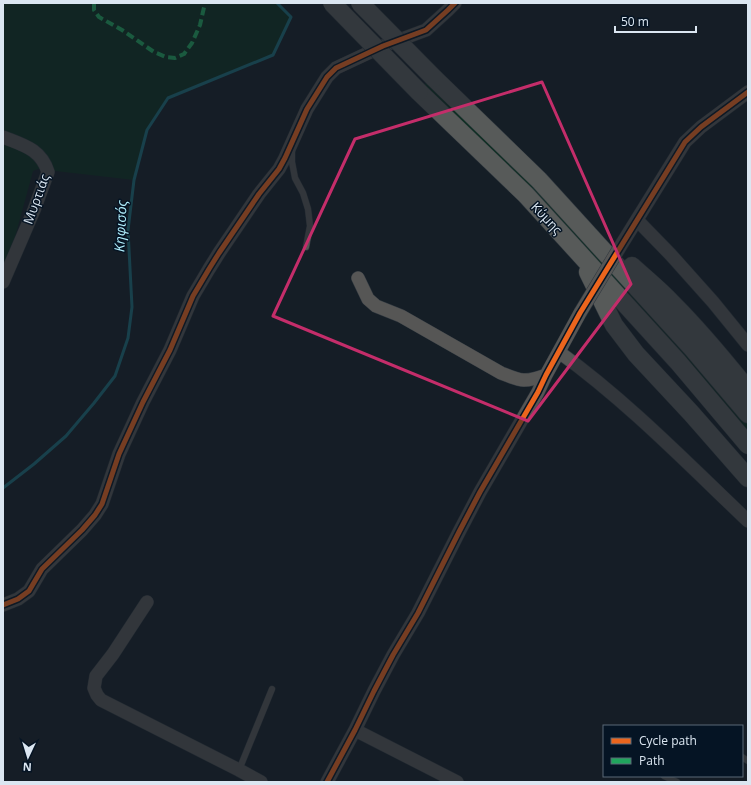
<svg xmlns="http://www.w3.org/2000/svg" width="751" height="785" font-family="'Open Sans',sans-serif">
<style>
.green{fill:#0d3021}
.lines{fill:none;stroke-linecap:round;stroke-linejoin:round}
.stream{stroke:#1c6a79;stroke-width:3}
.lane-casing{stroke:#323a41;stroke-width:7}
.street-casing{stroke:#323a41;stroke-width:14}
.secondary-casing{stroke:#323a41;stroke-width:19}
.lane{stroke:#565655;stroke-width:6}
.street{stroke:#565655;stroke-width:13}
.secondary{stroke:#575a59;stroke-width:18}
.street-bridge-casing{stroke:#323a41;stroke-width:14;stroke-linecap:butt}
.secondary-bridge-casing{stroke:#323a41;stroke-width:19;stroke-linecap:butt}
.street-bridge{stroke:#565655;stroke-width:13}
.secondary-bridge{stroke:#575a59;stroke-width:18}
.quiet{stroke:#20a55d;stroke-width:4;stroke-dasharray:8 4;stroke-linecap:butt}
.cycleway-casing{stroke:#051424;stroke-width:8}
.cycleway{stroke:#eb651d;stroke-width:5}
.marked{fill:none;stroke:#c42d6a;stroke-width:3;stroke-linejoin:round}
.labels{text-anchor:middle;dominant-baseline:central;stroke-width:3;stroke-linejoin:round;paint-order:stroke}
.street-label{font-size:13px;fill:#dbe6f1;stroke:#051424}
.water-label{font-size:14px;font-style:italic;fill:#b1f0fe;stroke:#051424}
</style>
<rect width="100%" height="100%" fill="#151e26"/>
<path class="green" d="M 3,3 L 277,3 L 291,17 L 273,55 L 168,98 L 147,130 L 134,180 L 38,169 L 33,171 L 15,237 L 3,265 Z
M 428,81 L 534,184 L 748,424 L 748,435 L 422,86 Z"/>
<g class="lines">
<path class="stream" d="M 3,488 L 34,464 L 66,436 L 94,403 L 115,376 L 128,338 L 132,307 L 128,230 L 134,180 L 147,130 L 168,98 L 273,55 L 291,17 L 277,3"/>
<g class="lane-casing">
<path id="lane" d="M 292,151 L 292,162 L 295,178 L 303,193 L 308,209 L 310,226 L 306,247
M 742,757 L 748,761
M 239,770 L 272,689
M 664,776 L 677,782"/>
</g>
<g class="street-casing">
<path id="street" d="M 3,137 C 23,145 41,149 48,172 L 34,210 L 3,282
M 637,220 L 671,255 L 713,302 L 748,345
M 623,242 L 685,142 L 701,127 L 748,92
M 358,278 L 368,299 L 376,306 L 401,316 L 501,373 C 521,381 524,383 546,375
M 559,352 C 628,402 687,463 748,521
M 147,602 L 113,654 L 96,676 L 94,688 L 97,695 L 101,700 L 239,770 L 261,782
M 3,605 L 18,599 L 29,591 L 42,569 L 82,530 L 95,515 L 102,504 L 119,454 L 143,402 L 170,350 L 193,296 L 209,269 L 219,253 L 259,194 L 279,169 L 285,158 L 307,109 L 327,77 L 336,68 L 383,46 L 426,30 L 448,10 L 455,3
M 355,730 L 457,782
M 327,782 L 355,730 L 374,691 L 393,655 L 418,613 L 459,532 L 480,492 L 538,392 L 546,375 L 580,313"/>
</g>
<g class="secondary-casing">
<path id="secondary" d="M 434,78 L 539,180 L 692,348 L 748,414
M 419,92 L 526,195 L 678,362 L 748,445
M 632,266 C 645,278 660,290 673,304 C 700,331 724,360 748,390
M 588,272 L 614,325 L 636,354 L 691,413 L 748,478"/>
</g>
<use href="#lane" class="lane"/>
<use href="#street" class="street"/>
<use href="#secondary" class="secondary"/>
<g class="street-bridge-casing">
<path id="street-bridge" d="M 580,313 L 623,242"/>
</g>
<g class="secondary-bridge-casing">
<path id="secondary-bridge" d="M 332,3 L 419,92
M 360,3 L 434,78"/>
</g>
<use href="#street-bridge" class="street-bridge"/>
<use href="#secondary-bridge" class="secondary-bridge"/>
<path class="quiet" d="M 94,3 L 94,10 L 99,17 L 122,30 L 154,52 L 166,57 L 175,58 L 184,54 L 192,43 L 200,25 L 205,3"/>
<g class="cycleway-casing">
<path id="cycleway" d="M 3,605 L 18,599 L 29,591 L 42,569 L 82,530 L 95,515 L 102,504 L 119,454 L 143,402 L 170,350 L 193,296 L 209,269 L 219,253 L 259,194 L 279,169 L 285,158 L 307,109 L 327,77 L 336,68 L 383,46 L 426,30 L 448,10 L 455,3
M 327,782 L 355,730 L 374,691 L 393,655 L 418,613 L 459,532 L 480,492 L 538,392 L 546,375 L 580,313 L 685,142 L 701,127 L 748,92"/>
</g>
<use href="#cycleway" class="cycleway"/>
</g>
<path d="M0 0H751V785H0ZM 542,82 L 631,284 L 528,421 L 273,316 L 355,139 Z" fill="#151e26" fill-opacity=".55" fill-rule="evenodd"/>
<path class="marked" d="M 542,82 L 631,284 L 528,421 L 273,316 L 355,139 Z"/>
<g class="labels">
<g class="street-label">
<text transform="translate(36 199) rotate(-70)">Μυρτιάς</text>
<text transform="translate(547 218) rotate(47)">Κύμης</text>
</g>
<g class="water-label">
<text transform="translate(120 226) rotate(-87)">Κηφισός</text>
</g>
</g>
<rect width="751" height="785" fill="none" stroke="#dbe6f1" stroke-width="8"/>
<rect x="603" y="725" width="140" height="52" fill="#051424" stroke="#5b6876"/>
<rect x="611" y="738" width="20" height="6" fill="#eb651d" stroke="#5b6876"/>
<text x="639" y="745" font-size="12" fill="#dbe6f1">Cycle path</text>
<rect x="611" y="758" width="20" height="6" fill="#20a55d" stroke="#5b6876"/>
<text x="639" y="765" font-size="12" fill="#dbe6f1">Path</text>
<g transform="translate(28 757) rotate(184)" stroke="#051424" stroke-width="3" paint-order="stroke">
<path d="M0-3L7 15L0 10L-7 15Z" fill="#dbe6f1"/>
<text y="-6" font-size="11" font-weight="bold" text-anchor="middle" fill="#dbe6f1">N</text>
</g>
<path d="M615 26v6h81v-6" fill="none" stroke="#dbe6f1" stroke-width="2"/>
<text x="621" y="26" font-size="12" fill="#dbe6f1" stroke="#051424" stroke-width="3" paint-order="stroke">50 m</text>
</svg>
